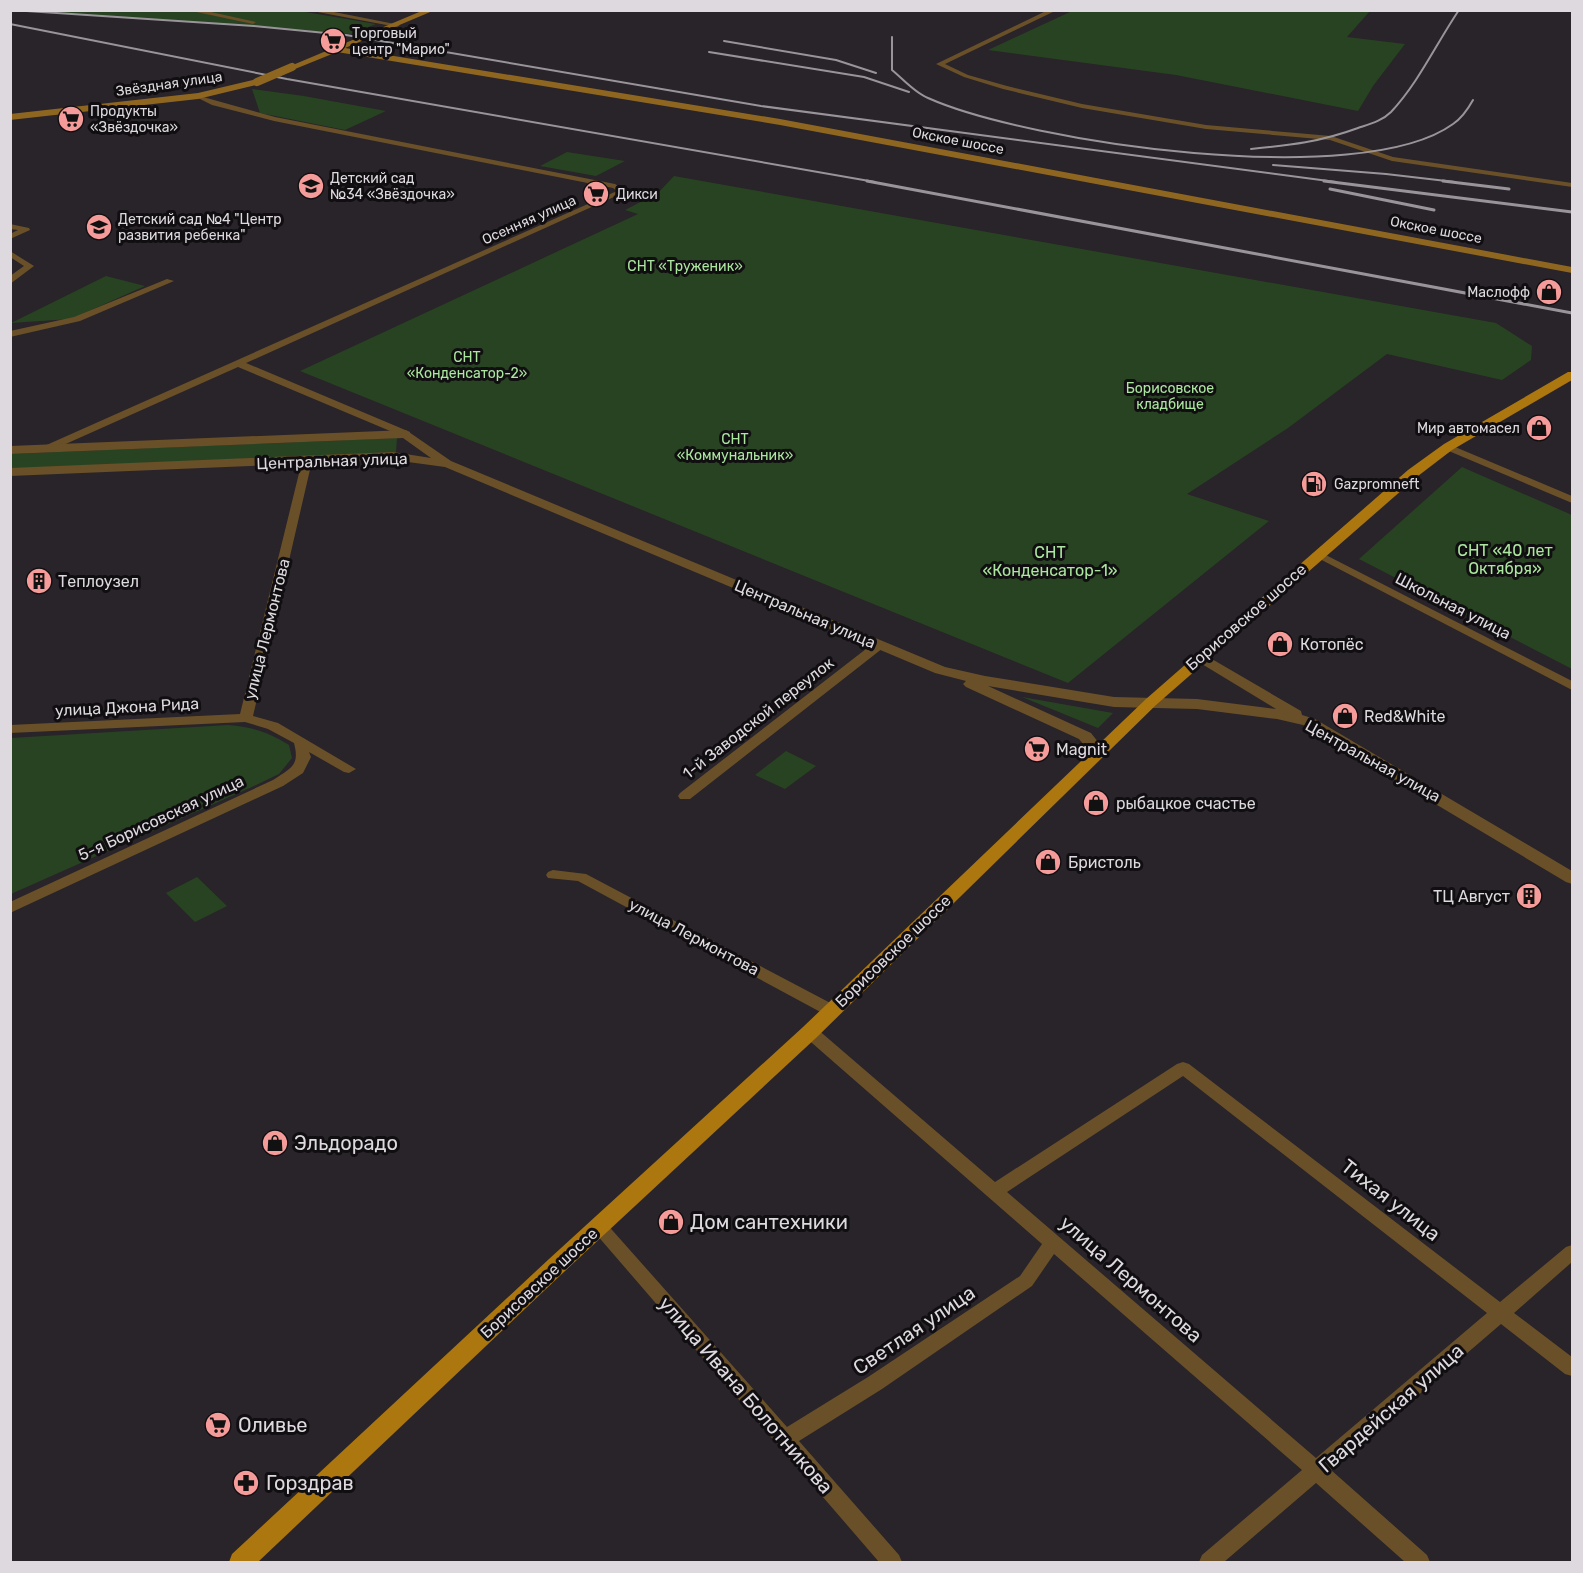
<svg xmlns="http://www.w3.org/2000/svg" width="1583" height="1573" font-family="Rubik,sans-serif">
<style>
.green{fill:#284321}
.lines{fill:none;stroke-linecap:round;stroke-linejoin:round}
.minor{fill:#695028;fill-rule:evenodd}
.tertiary{fill:#695028;fill-rule:evenodd}
.secondary{fill:#8f6620;fill-rule:evenodd}
.primary{fill:#ac770f;fill-rule:evenodd}
.rail-far1{stroke:#99949a;stroke-width:2}
.rail{stroke:#99949a;stroke-width:3}
.secondary-bridge{stroke:#8f6620;stroke-width:8}
.labels{text-anchor:middle;dominant-baseline:central;stroke-width:6;stroke-linejoin:round;paint-order:stroke}
.far-poi-label{font-size:14px;fill:#ddd9de;stroke:#100e11;text-anchor:start}
.far-street-label{font-size:14px;fill:#ddd9de;stroke:#100e11}
.far-park-label{font-size:14px;fill:#abe79e;stroke:#100e11}
.street-label{font-size:16px;fill:#ddd9de;stroke:#100e11}
.park-label{font-size:16px;fill:#abe79e;stroke:#100e11}
.poi-label{font-size:16px;fill:#ddd9de;stroke:#100e11;text-anchor:start}
.near-poi-label{font-size:20px;fill:#ddd9de;stroke:#100e11;text-anchor:start}
.near-street-label{font-size:20px;fill:#ddd9de;stroke:#100e11}
</style>
<rect width="100%" height="100%" fill="#29232a"/>
<path class="green" d="M 294,10 L 376,24 L 351,34 L 37,11 Z
M 1072,11 L 1370,11 L 1347,37 L 1405,44 L 1373,86 L 1358,111 L 1176,75 L 988,50 Z
M 252,89 L 304,96 L 386,111 L 345,130 L 260,113 Z
M 567,152 L 625,161 L 596,176 L 540,166 Z
M 674,176 L 1496,323 L 1532,346 L 1531,360 L 1502,380 L 1387,354 L 1288,428 L 1187,494 L 1269,521 L 1068,683 L 300,371 L 638,214 L 625,210 L 658,193 Z
M 106,276 L 145,286 L 71,319 L 11,323 Z
M 397,438 L 396,452 L 11,469 L 10,454 Z
M 1462,467 L 1572,515 L 1572,669 L 1359,559 Z
M 1022,697 L 1113,713 L 1098,728 Z
M 228,725 C 252,727 269,732 289,745 L 292,758 L 279,774 L 254,786 L 11,894 L 11,738 Z
M 786,751 L 816,766 L 785,789 L 755,775 Z
M 197,877 L 227,906 L 195,922 L 166,893 Z"/>
<g class="lines">
<path class="minor" d="M 187,10 L 202,10 L 256,22 L 253,24 Z
M 307,10 L 324,10 L 400,25 L 397,27 Z
M 1048,10 L 1057,10 L 945,64 L 968,75 L 1007,86 L 1082,104 L 1206,125 L 1331,136 L 1393,157 L 1572,183 L 1572,187 L 1392,161 L 1330,140 L 1206,129 L 1082,108 L 1003,89 L 964,77 L 936,64 Z
M 196,95 L 275,117 L 615,184 L 627,191 L 246,363 L 410,432 L 410,436 L 402,436 L 238,367 L 50,451 L 42,451 L 42,447 L 617,191 L 613,188 L 274,121 L 212,105 L 196,97 Z
M 10,224 L 29,228 L 30,230 L 10,239 L 10,234 L 18,230 L 10,229 Z
M 10,251 L 34,266 L 10,284 L 10,276 L 24,266 L 10,257 Z
M 167,279 L 174,281 L 80,321 L 10,337 L 10,331 L 74,317 Z
M 1448,444 L 1572,496 L 1572,503 L 1444,449 L 1444,445 Z
M 307,458 L 312,461 L 253,716 L 278,723 L 356,769 L 349,773 L 344,772 L 309,752 L 311,757 L 303,773 L 283,786 L 10,913 L 10,902 L 273,780 C 291,768 300,766 294,743 L 268,729 L 245,722 L 10,733 L 10,725 L 240,714 L 302,461 Z
M 1318,551 L 1572,681 L 1572,690 L 1314,556 L 1312,554 Z
M 879,641 L 885,645 L 883,648 L 690,799 L 680,799 L 678,796 L 680,793 L 875,642 Z
M 553,870 L 586,874 L 838,1007 L 840,1011 L 838,1015 L 826,1015 L 578,881 L 548,878 L 546,875 L 548,872 Z
M 810,1026 L 816,1028 L 995,1182 L 1177,1064 L 1183,1062 L 1189,1064 L 1500,1302 L 1566,1247 L 1572,1245 L 1572,1262 L 1514,1313 L 1572,1357 L 1572,1376 L 1565,1374 L 1501,1324 L 1331,1470 L 1427,1555 L 1430,1562 L 1405,1562 L 1316,1483 L 1224,1562 L 1199,1562 L 1202,1555 L 1302,1470 L 1054,1254 L 1032,1286 L 882,1389 L 799,1441 L 899,1555 L 902,1562 L 879,1562 L 590,1227 L 593,1222 L 599,1220 L 605,1222 L 787,1427 L 868,1377 L 1020,1276 L 1042,1244 L 804,1036 L 802,1032 L 804,1028 ZM 1183,1076 L 1487,1313 L 1316,1458 L 1007,1192 Z"/>
<path class="tertiary" d="M 406,430 L 451,461 L 945,667 L 985,676 L 1114,697 L 1197,699 L 1276,709 L 1192,658 L 1195,655 L 1205,655 L 1301,711 L 1302,715 L 1315,719 L 1572,871 L 1572,884 L 1566,882 L 1303,725 L 1277,719 L 1197,709 L 1114,707 L 988,686 L 1091,733 L 1106,752 L 1104,755 L 1092,755 L 1079,739 L 966,687 L 963,684 L 966,681 L 935,673 L 445,467 L 393,460 L 10,476 L 10,468 L 393,452 L 431,458 L 403,438 L 10,454 L 10,446 Z"/>
<path class="secondary" d="M 424,10 L 435,10 L 345,48 L 780,119 L 1572,267 L 1572,273 L 780,125 L 337,52 L 295,69 L 288,67 Z
M 257,79 L 260,80 L 260,84 L 198,99 L 10,120 L 10,114 L 198,93 Z"/>
<path class="primary" d="M 1568,372 L 1572,372 L 1572,380 L 1452,450 L 1418,476 L 1156,705 L 817,1037 L 565,1271 L 258,1562 L 229,1562 L 232,1554 L 549,1259 L 803,1027 L 1146,699 L 1408,470 L 1444,444 Z"/>
<path class="rail-far1" d="M 11,10 L 254,26 L 346,35 L 761,106 L 1336,182
M 10,24 L 287,79 L 875,182
M 892,37 L 892,70 C 903,79 915,93 928,98 C 1029,143 1361,191 1453,124 C 1462,118 1468,109 1473,100
M 724,41 L 836,60 L 876,73
M 709,52 L 864,77 L 909,92
M 1251,149 C 1291,145 1320,142 1358,128 C 1370,124 1382,121 1391,112 C 1419,82 1436,44 1459,10
M 1273,165 L 1386,174 L 1455,182"/>
<path class="rail" d="M 867,181 L 1572,313
M 1324,181 L 1572,212
M 1443,181 L 1509,189
M 1330,189 L 1434,210"/>
<path class="secondary-bridge" d="M 257,82 L 292,67"/>
</g>
<defs>
<g id="supermarket-disc" transform="scale(1.35)"><circle r="9.5" fill="#f59b99" stroke="#100e11"/><path d="M-6-5.5h2.5l.6 2H6L4.5 2H-2.5L-4.4-4H-6ZM-1.5 3.2a1.3 1.3 0 1 0 .1 0ZM3 3.2a1.3 1.3 0 1 0 .1 0Z" fill="#111"/></g>
<g id="school-disc" transform="scale(1.35)"><circle r="9.5" fill="#f59b99" stroke="#100e11"/><path d="M0-5L7-2L0 1L-7-2ZM-4 1L0 2.5L4 1V4Q0 6-4 4Z" fill="#111"/></g>
<g id="shop-disc" transform="scale(1.35)"><circle r="9.5" fill="#f59b99" stroke="#100e11"/><path d="M-5-2.5h2.3a2.7 3.5 0 0 1 5.4 0H5L5.5 6h-11ZM-1.5-2.5h3a1.5 2.3 0 0 0-3 0Z" fill="#111"/></g>
<g id="fuel-disc" transform="scale(1.35)"><circle r="9.5" fill="#f59b99" stroke="#100e11"/><path d="M-5.5-6h7V0h2V4h1.3V-2.5L3-4.5l.8-.8L6-3V5H2.5V1h-1V6h-7ZM-4.2-4.7v3.2H.2V-4.7Z" fill="#111"/></g>
<g id="building-disc" transform="scale(1.35)"><circle r="9.5" fill="#f59b99" stroke="#100e11"/><path d="M-4-6H4V6H1V3H-1V6H-4ZM-2.5-4.3h1.7v1.8h-1.7ZM.8-4.3h1.7v1.8H.8ZM-2.5-1h1.7V.8h-1.7ZM.8-1h1.7V.8H.8Z" fill="#111"/></g>
<g id="pharmacy-disc" transform="scale(1.35)"><circle r="9.5" fill="#f59b99" stroke="#100e11"/><path d="M-2-6h4v4h4v4h-4v4h-4v-4h-4v-4h4Z" fill="#111"/></g>
</defs>
<g fill-rule="evenodd">
<use href="#supermarket-disc" x="333" y="41"/>
<use href="#supermarket-disc" x="71" y="119"/>
<use href="#school-disc" x="311" y="186"/>
<use href="#supermarket-disc" x="596" y="194"/>
<use href="#school-disc" x="99" y="227"/>
<use href="#shop-disc" x="1549" y="292"/>
<use href="#shop-disc" x="1539" y="428"/>
<use href="#fuel-disc" x="1314" y="484"/>
<use href="#building-disc" x="39" y="581"/>
<use href="#shop-disc" x="1280" y="644"/>
<use href="#shop-disc" x="1345" y="716"/>
<use href="#supermarket-disc" x="1037" y="749"/>
<use href="#shop-disc" x="1096" y="803"/>
<use href="#shop-disc" x="1048" y="862"/>
<use href="#building-disc" x="1529" y="896"/>
<use href="#shop-disc" x="275" y="1143"/>
<use href="#shop-disc" x="671" y="1222"/>
<use href="#supermarket-disc" x="218" y="1425"/>
<use href="#pharmacy-disc" x="246" y="1483"/>
</g>
<g class="labels">
<g class="far-poi-label">
<text x="352" y="33">Торговый<tspan x="352" dy="16">центр "Марио"</tspan></text>
<text x="90" y="111">Продукты<tspan x="90" dy="16">«Звёздочка»</tspan></text>
<text x="330" y="178">Детский сад<tspan x="330" dy="16">№34 «Звёздочка»</tspan></text>
<text x="616" y="194">Дикси</text>
<text x="118" y="219">Детский сад №4 "Центр<tspan x="118" dy="16">развития ребенка"</tspan></text>
<text x="1530" y="292" text-anchor="end">Маслофф</text>
<text x="1520" y="428" text-anchor="end">Мир автомасел</text>
<text x="1334" y="484">Gazpromneft</text>
</g>
<g class="far-street-label">
<text transform="translate(169 84) rotate(-8)">Звёздная улица</text>
<text transform="translate(958 141) rotate(11)">Окское шоссе</text>
<text transform="translate(529 220) rotate(-24)">Осенняя улица</text>
<text transform="translate(1436 230) rotate(11)">Окское шоссе</text>
</g>
<g class="far-park-label">
<text x="685" y="266">СНТ «Труженик»</text>
<text x="467" y="357">СНТ<tspan x="467" dy="16">«Конденсатор-2»</tspan></text>
<text x="1170" y="388">Борисовское<tspan x="1170" dy="16">кладбище</tspan></text>
<text x="735" y="439">СНТ<tspan x="735" dy="16">«Коммунальник»</tspan></text>
</g>
<g class="street-label">
<text transform="translate(332 461) rotate(-2)">Центральная улица</text>
<text transform="translate(1453 606) rotate(27)">Школьная улица</text>
<text transform="translate(805 614) rotate(23)">Центральная улица</text>
<text transform="translate(1246 617) rotate(-41)">Борисовское шоссе</text>
<text transform="translate(267 629) rotate(-76)">улица Лермонтова</text>
<text transform="translate(127 707) rotate(-3)">улица Джона Рида</text>
<text transform="translate(758 718) rotate(-38)">1-й Заводской переулок</text>
<text transform="translate(1373 761) rotate(29)">Центральная улица</text>
<text transform="translate(161 818) rotate(-25)">5-я Борисовская улица</text>
<text transform="translate(694 937) rotate(28)">улица Лермонтова</text>
<text transform="translate(893 951) rotate(-44)">Борисовское шоссе</text>
<text transform="translate(539 1283) rotate(-43)">Борисовское шоссе</text>
</g>
<g class="park-label">
<text x="1505" y="550">СНТ «40 лет<tspan x="1505" dy="18">Октября»</tspan></text>
<text x="1050" y="552">СНТ<tspan x="1050" dy="18">«Конденсатор-1»</tspan></text>
</g>
<g class="poi-label">
<text x="58" y="581">Теплоузел</text>
<text x="1300" y="644">Котопёс</text>
<text x="1364" y="716">Red&amp;White</text>
<text x="1056" y="749">Magnit</text>
<text x="1116" y="803">рыбацкое счастье</text>
<text x="1068" y="862">Бристоль</text>
<text x="1510" y="896" text-anchor="end">ТЦ Август</text>
</g>
<g class="near-poi-label">
<text x="294" y="1143">Эльдорадо</text>
<text x="690" y="1222">Дом сантехники</text>
<text x="238" y="1425">Оливье</text>
<text x="266" y="1483">Горздрав</text>
</g>
<g class="near-street-label">
<text transform="translate(1391 1200) rotate(38)">Тихая улица</text>
<text transform="translate(1131 1279) rotate(41)">улица Лермонтова</text>
<text transform="translate(914 1330) rotate(-34)">Светлая улица</text>
<text transform="translate(746 1395) rotate(49)">улица Ивана Болотникова</text>
<text transform="translate(1391 1408) rotate(-41)">Гвардейская улица</text>
</g>
</g>
<rect width="1583" height="1573" fill="none" stroke="#ddd9de" stroke-width="24"/>
</svg>
